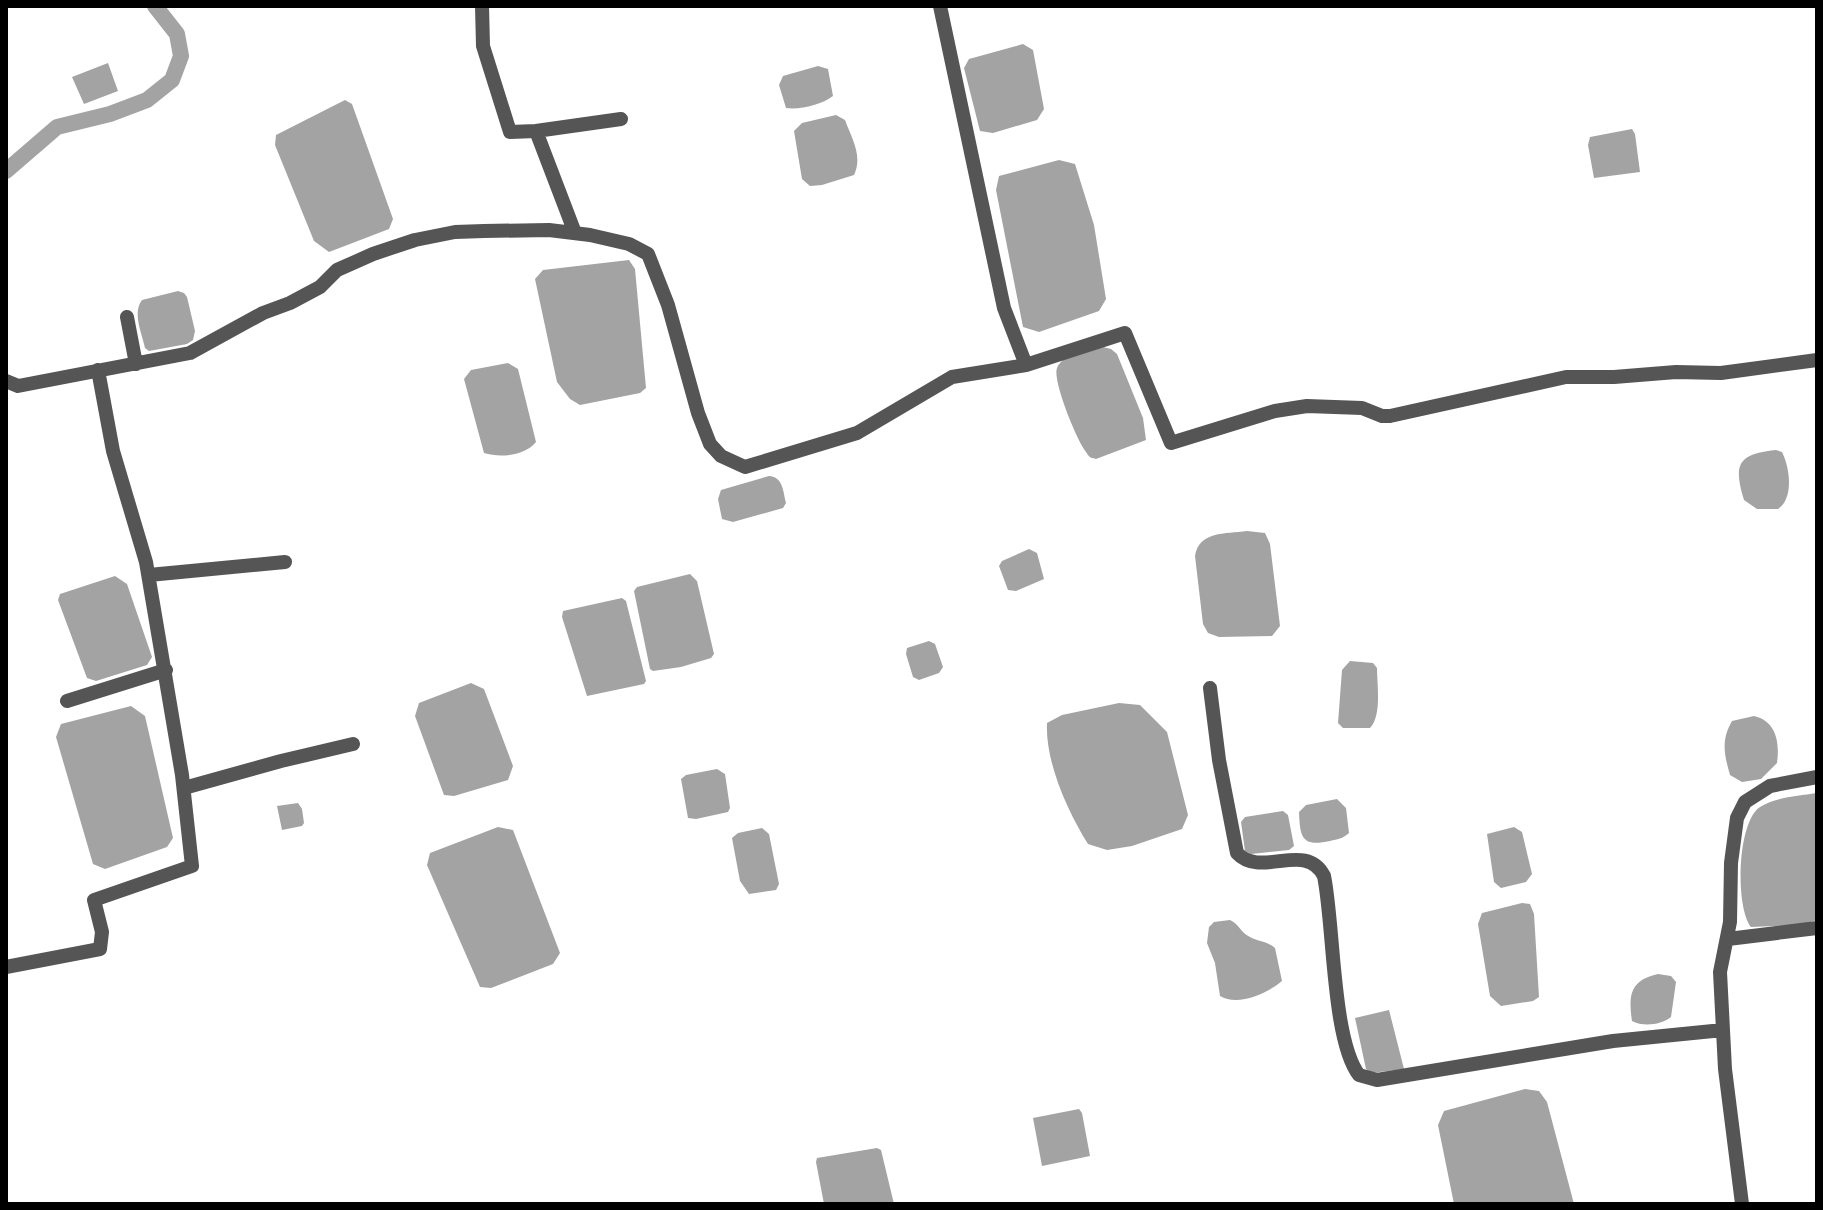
<svg xmlns="http://www.w3.org/2000/svg" width="1823" height="1210" font-family="'Titillium Web',sans-serif">
<style>
.water{fill:#a3a3a3}
.lines{fill:none;stroke-linecap:round;stroke-linejoin:round}
.canal{stroke:#a3a3a3;stroke-width:16}
.minor{stroke:#555;stroke-width:14}
</style>
<rect width="100%" height="100%" fill="#fff"/>
<path class="water" d="M 1023,44 L 1033,50 L 1044,109 L 1037,120 L 993,133 L 980,131 L 964,68 L 969,59 Z
M 108,63 L 118,91 L 84,104 L 72,77 Z
M 818,66 L 828,69 L 833,96 C 821,105 800,110 786,108 L 779,85 L 783,76 Z
M 345,100 L 352,104 L 393,219 L 389,229 L 329,252 L 314,241 L 275,145 L 276,135 Z
M 836,115 L 845,120 C 852,139 863,156 854,175 L 822,185 L 810,186 L 802,179 L 794,131 L 802,123 Z
M 1632,129 L 1635,134 L 1640,172 L 1594,178 L 1588,145 L 1590,137 Z
M 1059,160 L 1075,164 L 1094,225 L 1106,299 L 1099,311 L 1039,332 L 1023,327 L 996,190 L 999,176 Z
M 629,260 L 635,269 L 646,388 L 640,393 L 580,405 L 570,399 L 557,382 L 535,279 L 543,270 Z
M 178,291 L 184,293 L 187,297 L 195,331 L 193,340 L 187,344 L 149,351 L 145,348 C 142,333 132,313 142,300 Z
M 1103,347 L 1111,349 L 1117,354 L 1143,418 L 1146,440 L 1096,459 C 1089,457 1090,458 1086,452 C 1077,441 1052,380 1057,368 C 1063,353 1090,351 1103,347 Z
M 508,363 L 518,369 L 536,442 C 525,456 500,458 484,453 L 464,379 L 471,370 Z
M 1776,450 L 1782,452 C 1790,468 1794,498 1778,509 L 1757,509 L 1744,500 C 1733,464 1738,454 1776,450 Z
M 769,476 C 783,477 783,491 786,503 L 783,508 L 733,522 L 722,519 L 718,499 L 721,490 Z
M 1247,531 L 1265,533 L 1270,544 L 1280,626 L 1272,636 L 1219,637 L 1208,633 L 1203,624 L 1195,556 C 1199,531 1225,534 1247,531 Z
M 1029,549 L 1037,553 L 1044,579 L 1016,591 L 1008,590 L 999,566 L 1002,561 Z
M 690,574 L 697,581 L 714,654 L 711,658 L 681,667 L 653,671 L 650,669 L 634,591 L 637,587 Z
M 115,576 L 127,584 L 152,657 L 147,665 L 96,681 L 87,678 L 58,600 L 60,594 Z
M 622,598 L 626,601 L 646,681 L 644,684 L 587,696 L 562,617 L 563,611 Z
M 929,641 L 935,644 L 943,667 L 939,673 L 919,680 L 913,677 L 906,654 L 907,648 Z
M 1350,661 L 1373,663 L 1377,668 C 1377,685 1382,715 1370,728 L 1343,728 L 1338,723 L 1342,670 Z
M 471,683 L 484,689 L 513,766 L 508,780 L 454,796 L 444,795 L 415,716 L 419,703 Z
M 1119,703 L 1140,705 L 1167,732 L 1188,815 L 1182,829 L 1132,846 L 1107,850 L 1088,844 C 1068,812 1045,762 1047,723 L 1062,715 Z
M 131,706 L 145,716 L 173,838 L 167,847 L 105,869 L 93,864 L 56,737 L 61,724 Z
M 1754,716 C 1776,721 1780,742 1777,763 L 1761,779 L 1742,782 L 1730,775 C 1724,754 1721,740 1732,721 Z
M 717,769 L 725,774 L 730,808 L 728,812 L 696,819 L 688,818 L 681,779 L 686,775 Z
M 1816,793 L 1817,920 L 1800,925 L 1751,927 C 1735,907 1737,822 1760,807 C 1776,797 1799,796 1816,793 Z
M 1337,799 L 1346,808 L 1349,833 C 1342,839 1338,839 1330,841 C 1302,847 1300,838 1299,812 L 1306,805 Z
M 298,803 L 302,809 L 304,823 L 302,826 L 282,830 L 277,806 Z
M 1283,811 L 1288,815 L 1294,846 L 1289,850 L 1251,854 L 1245,851 L 1241,822 L 1245,817 Z
M 498,827 L 513,830 L 560,953 L 553,964 L 491,988 L 480,987 L 427,865 L 430,853 Z
M 1514,827 L 1522,832 L 1532,874 L 1526,882 L 1501,888 L 1494,882 L 1487,834 Z
M 762,828 L 769,834 L 779,884 L 776,890 L 749,894 L 740,881 L 732,838 L 738,833 Z
M 1522,903 L 1530,904 L 1534,914 L 1539,997 L 1533,1001 L 1501,1006 L 1490,996 L 1478,924 L 1482,913 Z
M 1230,920 C 1239,924 1241,933 1250,937 C 1259,942 1267,941 1275,948 L 1282,981 C 1268,993 1238,1007 1220,996 L 1215,963 L 1207,943 L 1209,927 L 1214,922 Z
M 1658,974 L 1671,976 L 1676,982 L 1671,1017 C 1661,1025 1643,1027 1632,1021 C 1628,994 1631,980 1658,974 Z
M 1389,1010 L 1404,1069 L 1371,1073 L 1366,1069 L 1355,1018 Z
M 1525,1089 L 1539,1091 L 1547,1102 L 1574,1204 L 1454,1204 L 1438,1125 L 1444,1111 Z
M 1079,1109 L 1082,1113 L 1090,1156 L 1042,1166 L 1033,1118 Z
M 877,1148 L 881,1150 L 894,1204 L 824,1204 L 816,1162 L 817,1158 Z"/>
<g class="lines">
<path class="canal" d="M 6,171 L 57,127 L 110,114 L 147,100 L 172,80 L 181,56 L 177,34 L 155,6"/>
<path class="minor" d="M 482,6 L 483,46 L 510,132 L 536,131 L 575,233
M 940,6 L 1004,308 L 1026,365 L 1125,333 L 1171,443 L 1275,411 L 1307,406 L 1362,408 L 1382,416 L 1390,416 L 1566,377 L 1614,377 L 1676,372 L 1721,373 L 1817,360
M 536,131 L 621,119
M 127,317 L 136,364
M 6,381 L 18,386 L 190,353 L 263,313 L 290,303 L 320,287 L 337,270 L 373,254 L 415,240 L 455,232 L 484,231 L 549,230 L 590,235 L 629,244 L 648,254 L 668,305 L 698,413 L 710,444 L 721,456 L 745,467 L 857,433 L 952,377 L 1026,365
M 149,575 L 285,562
M 1210,688 L 1219,760 L 1237,853 C 1261,879 1306,840 1324,876 C 1334,924 1332,1040 1359,1075 L 1377,1080 L 1613,1041 L 1723,1030
M 67,701 L 166,670
M 184,788 L 281,761 L 353,744
M 1728,939 L 1817,928
M 6,967 L 100,949 L 102,932 L 94,900 L 192,866 L 182,775 L 146,562 L 113,451 L 98,370
M 1742,1204 L 1725,1069 L 1720,972 L 1730,922 L 1731,863 L 1737,818 L 1745,802 L 1770,786 L 1817,777"/>
</g>
<rect width="1823" height="1210" fill="none" stroke="#000000" stroke-width="16"/>
</svg>
